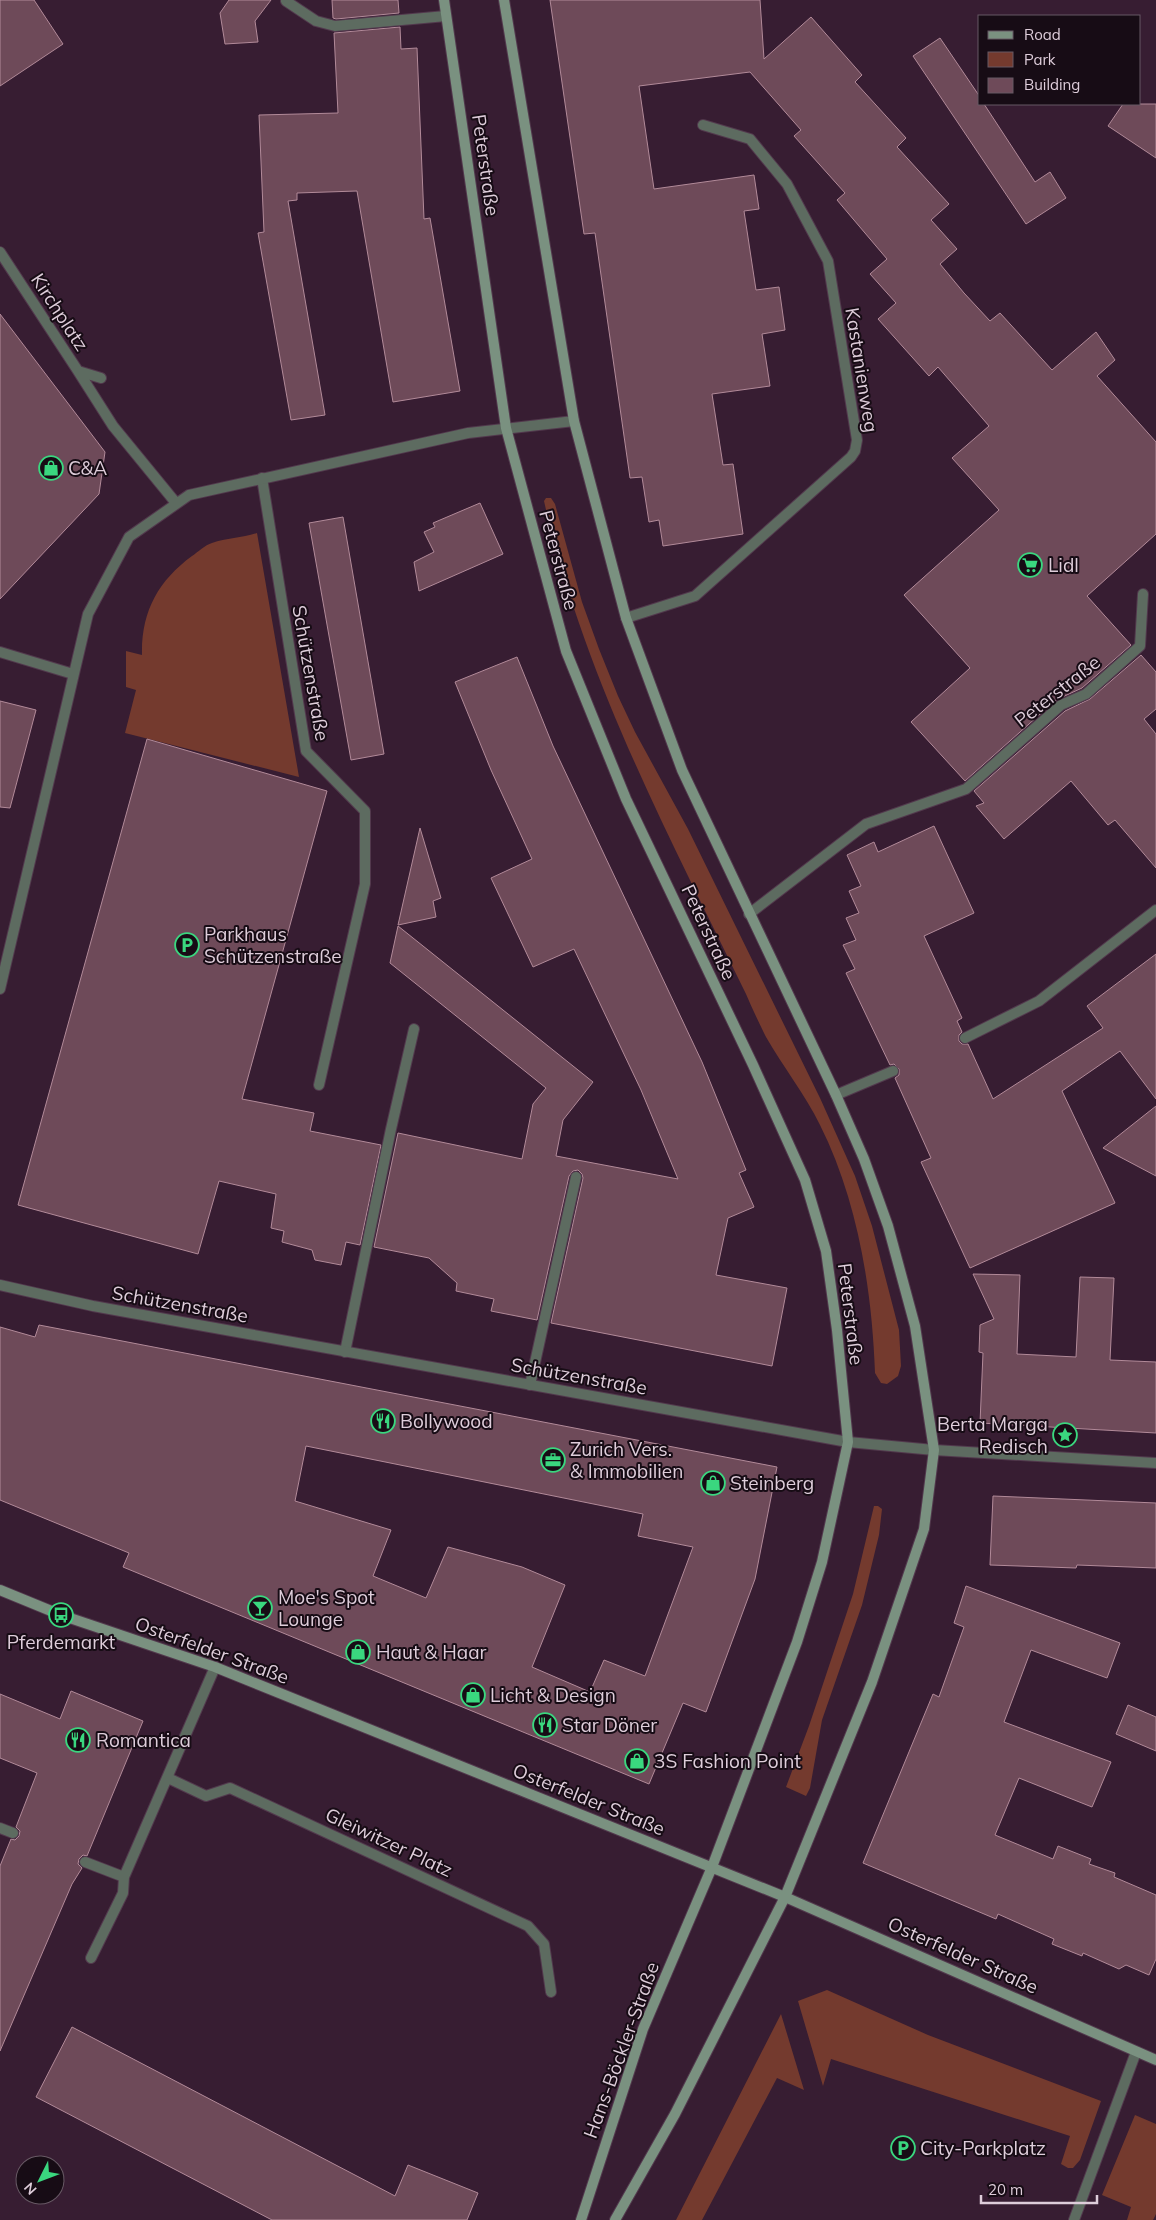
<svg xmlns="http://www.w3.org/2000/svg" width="1156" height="2220" font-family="Mulish,sans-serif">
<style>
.green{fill:#743a2e}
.building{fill:#6e4a59;stroke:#b28a99;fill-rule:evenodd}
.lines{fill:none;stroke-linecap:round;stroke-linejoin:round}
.lane-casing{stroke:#52394d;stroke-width:12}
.street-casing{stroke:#52394d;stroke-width:12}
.secondary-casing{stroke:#52394d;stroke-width:12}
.lane{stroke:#5d6b60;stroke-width:10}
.street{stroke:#5d6b60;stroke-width:10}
.secondary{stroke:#7a9180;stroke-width:10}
.labels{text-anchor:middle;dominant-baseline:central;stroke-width:4;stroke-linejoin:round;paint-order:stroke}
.street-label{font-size:19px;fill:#decdda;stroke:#170c15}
.poi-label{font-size:19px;fill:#decdda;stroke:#170c15;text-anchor:start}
</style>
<rect width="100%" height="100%" fill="#371d32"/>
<path class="green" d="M 546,498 L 551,498 L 555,504 L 582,602 L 599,649 L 618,696 L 635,732 L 688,829 L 820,1098 L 855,1176 L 872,1226 L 899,1330 L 901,1366 L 898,1376 L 887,1384 L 881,1383 L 875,1373 C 872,1290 858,1201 820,1125 C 805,1094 783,1067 766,1037 C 759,1023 752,1008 746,994 C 668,834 583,675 544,501 Z
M 257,533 L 299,777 L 125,733 L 136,690 L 126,687 L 126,651 L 142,655 C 141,612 158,581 192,556 C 198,552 205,545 212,543 C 226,538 243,538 257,533 Z
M 874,1506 L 878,1506 L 882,1509 L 879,1535 L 862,1605 L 822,1720 L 810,1788 L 806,1796 L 786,1787 L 809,1726 L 853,1594 Z
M 827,1990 L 928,2035 L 1101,2101 L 1080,2160 L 1073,2168 L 1068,2168 L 1061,2164 L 1070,2136 L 831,2059 L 823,2086 L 798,2001 Z
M 781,2014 L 804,2090 L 777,2078 L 702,2220 L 676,2220 Z
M 1135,2115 L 1156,2124 L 1156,2214 L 1153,2220 L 1127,2220 L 1131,2207 L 1102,2195 Z"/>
<path class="building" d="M 0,0 L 34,0 L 63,44 L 0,86 Z
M 229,0 L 271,0 L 255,21 L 258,42 L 225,44 L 220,13 Z
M 332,0 L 398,0 L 399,13 L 336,19 L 333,18 Z
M 550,0 L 760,0 L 764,59 L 811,17 L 862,75 L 855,82 L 906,138 L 897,147 L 949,204 L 931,220 L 957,249 L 940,264 L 964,293 L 990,321 L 1000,313 L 1052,370 L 1096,332 L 1115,360 L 1097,376 L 1156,442 L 1156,534 L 1087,596 L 1131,645 L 1082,688 L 1056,700 L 965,781 L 911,722 L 970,668 L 904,595 L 999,510 L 952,458 L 989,426 L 938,367 L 929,376 L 878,319 L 896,303 L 870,274 L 887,259 L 837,200 L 845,193 L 794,136 L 801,130 L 750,72 L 639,86 L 654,189 L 754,175 L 759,209 L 744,211 L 756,290 L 779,287 L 785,330 L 762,334 L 770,386 L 712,394 L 723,465 L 733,464 L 743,534 L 663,546 L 659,520 L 649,522 L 642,477 L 630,478 L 595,233 L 584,234 Z
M 400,27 L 401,49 L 417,48 L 424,219 L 430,218 L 460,391 L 393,402 L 357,191 L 297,193 L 297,200 L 288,201 L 325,415 L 291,420 L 258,233 L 264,232 L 259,115 L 338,113 L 334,33 Z
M 940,38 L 980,97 L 980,104 L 984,104 L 1035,182 L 1050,172 L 1066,198 L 1026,224 L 913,56 Z
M 1123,104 L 1156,104 L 1156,158 L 1108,126 Z
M 0,314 L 105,452 L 99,494 L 0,599 Z
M 480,503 L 503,554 L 419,591 L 414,562 L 434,552 L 424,532 L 435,527 L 433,523 Z
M 343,517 L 384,754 L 351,760 L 309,523 Z
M 1141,655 L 1156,672 L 1156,709 L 1144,719 L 1156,734 L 1156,868 L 1115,820 L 1108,825 L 1071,781 L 1004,839 L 976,806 L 984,803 L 974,791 L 1065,711 L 1090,699 Z
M 517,657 L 553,746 L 702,1062 L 746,1170 L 739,1173 L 754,1207 L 728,1218 L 716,1275 L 787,1288 L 772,1366 L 551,1323 L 583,1178 L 582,1174 L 578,1170 L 573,1171 L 569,1176 L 537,1320 L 491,1311 L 494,1299 L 456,1291 L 457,1283 L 429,1258 L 374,1247 L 398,1133 L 522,1159 L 533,1104 L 546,1088 L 390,963 L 398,926 L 593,1082 L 563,1120 L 556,1156 L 678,1179 L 641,1090 L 574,949 L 533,967 L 491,878 L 532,859 L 491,770 L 455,682 Z
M 0,701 L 36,710 L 10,808 L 0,807 Z
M 147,739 L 327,791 L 242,1099 L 314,1113 L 310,1131 L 381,1145 L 360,1245 L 346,1242 L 341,1265 L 315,1260 L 312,1250 L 282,1242 L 284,1231 L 271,1228 L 276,1194 L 219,1181 L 198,1254 L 18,1205 Z
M 934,826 L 974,913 L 924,936 L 962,1018 L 957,1021 L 962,1032 L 959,1035 L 959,1041 L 962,1044 L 968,1044 L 993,1099 L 1103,1028 L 1087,1006 L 1156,954 L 1156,1099 L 1120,1051 L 1062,1091 L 1115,1203 L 970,1268 L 921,1162 L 931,1158 L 895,1078 L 899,1075 L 899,1069 L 894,1064 L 890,1065 L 846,973 L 855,969 L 843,945 L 856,940 L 846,918 L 859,913 L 849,891 L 861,886 L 847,855 L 874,842 L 878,852 Z
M 420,828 L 441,898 L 433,901 L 436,917 L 398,925 Z
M 1156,1106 L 1156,1176 L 1103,1148 Z
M 973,1274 L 1020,1275 L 1017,1354 L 1076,1357 L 1080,1277 L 1114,1278 L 1110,1360 L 1156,1362 L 1156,1433 L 980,1423 L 983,1353 L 979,1352 L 980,1325 L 994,1319 Z
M 39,1325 L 777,1467 L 755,1579 L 706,1712 L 683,1703 L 649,1784 L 123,1567 L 129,1553 L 0,1500 L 0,1327 L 35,1337 ZM 306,1446 L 643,1514 L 638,1536 L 693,1547 L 645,1676 L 604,1660 L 590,1692 L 532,1667 L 565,1585 L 522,1567 L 448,1547 L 426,1598 L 373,1576 L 391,1530 L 295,1501 Z
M 993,1496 L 1156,1503 L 1156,1568 L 1077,1565 L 1076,1568 L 990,1565 Z
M 966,1586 L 1120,1643 L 1107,1678 L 1031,1650 L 1004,1722 L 1111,1762 L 1092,1807 L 1019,1778 L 995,1835 L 1053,1859 L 1058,1846 L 1091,1859 L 1089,1864 L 1115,1873 L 1114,1877 L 1156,1895 L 1156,1959 L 1149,1975 L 1126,1965 L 1119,1969 L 1083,1953 L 1082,1956 L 1052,1944 L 1054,1939 L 998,1914 L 996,1919 L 863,1863 L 933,1694 L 939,1697 L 964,1627 L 954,1623 Z
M 71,1691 L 143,1721 L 87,1856 L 83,1855 L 79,1859 L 78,1864 L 82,1868 L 72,1884 L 0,2051 L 0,1866 L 11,1839 L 15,1840 L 19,1836 L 20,1831 L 16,1827 L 37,1773 L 0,1758 L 0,1694 L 60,1719 Z
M 1128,1705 L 1156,1717 L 1156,1751 L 1116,1734 Z
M 72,2027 L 395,2196 L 408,2165 L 478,2193 L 467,2220 L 272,2220 L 36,2097 Z"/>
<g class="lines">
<g class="lane-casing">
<path id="lane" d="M 286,1 L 316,21 L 335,26 L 446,16
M 262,478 L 306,751 L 365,811 L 365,884 L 319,1085
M 749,914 L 866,824 L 966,789 L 1061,705 L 1086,694 L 1140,646 L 1143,594
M 965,1038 L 1039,1001 L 1156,910
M 836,1095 L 893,1071
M 345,1352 L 391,1129 L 414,1029
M 530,1385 L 576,1177
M 168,1778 L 206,1796 L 230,1788 L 528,1926 L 544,1944 L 551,1992
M 0,1828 L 13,1833
M 85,1862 L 124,1877
M 91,1958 L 123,1893 L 124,1877 L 215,1667
M 1074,2220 L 1136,2052"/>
</g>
<g class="street-casing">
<path id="street" d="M 0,252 L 78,371 L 101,378
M 78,371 L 113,426 L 176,503
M 626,618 L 695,596 L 851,457 L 855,451 L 857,440 L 828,261 L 787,184 L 750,139 L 703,125
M 0,652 L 73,674
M 0,989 L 88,614 L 129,537 L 189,495 L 468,433 L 574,421
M 0,1285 L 93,1306 L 848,1442 L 934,1450 L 1156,1463"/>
</g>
<g class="secondary-casing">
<path id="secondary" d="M 444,0 L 506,428 L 566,651 L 626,799 L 753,1065 L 805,1180 L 826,1251 L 837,1330 L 848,1442 L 822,1562 L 797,1642 L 712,1867 L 643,2029 L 581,2220
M 504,0 L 574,421 L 626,618 L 682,770 L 836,1095 L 864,1159 L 888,1226 L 915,1326 L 934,1450 L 924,1529 L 872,1682 L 785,1897 L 675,2114 L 615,2220
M 0,1590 L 61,1615 L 215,1667 L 785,1897 L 1156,2060"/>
</g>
<use href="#lane" class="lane"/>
<use href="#street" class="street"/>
<use href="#secondary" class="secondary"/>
</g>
<defs>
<g id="shop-ring" transform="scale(1.25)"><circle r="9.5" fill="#170c15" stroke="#3ad77f" stroke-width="1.5"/><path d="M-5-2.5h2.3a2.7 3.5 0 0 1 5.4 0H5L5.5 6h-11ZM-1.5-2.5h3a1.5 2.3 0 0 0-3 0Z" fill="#3ad77f"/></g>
<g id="supermarket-ring" transform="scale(1.25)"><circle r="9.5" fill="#170c15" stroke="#3ad77f" stroke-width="1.5"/><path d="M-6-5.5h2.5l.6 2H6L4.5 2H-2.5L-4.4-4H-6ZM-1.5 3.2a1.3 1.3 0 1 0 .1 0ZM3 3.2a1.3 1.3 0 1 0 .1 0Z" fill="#3ad77f"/></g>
<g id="parking-ring" transform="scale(1.25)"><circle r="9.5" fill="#170c15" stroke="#3ad77f" stroke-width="1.5"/><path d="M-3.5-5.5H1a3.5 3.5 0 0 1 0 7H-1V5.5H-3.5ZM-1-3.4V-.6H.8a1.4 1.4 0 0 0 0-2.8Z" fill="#3ad77f"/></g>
<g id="restaurant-ring" transform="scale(1.25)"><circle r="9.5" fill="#170c15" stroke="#3ad77f" stroke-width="1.5"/><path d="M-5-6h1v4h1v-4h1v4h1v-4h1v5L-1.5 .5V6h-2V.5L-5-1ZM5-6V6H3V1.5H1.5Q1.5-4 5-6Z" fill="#3ad77f"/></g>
<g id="sight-ring" transform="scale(1.25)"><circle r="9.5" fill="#170c15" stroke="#3ad77f" stroke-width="1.5"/><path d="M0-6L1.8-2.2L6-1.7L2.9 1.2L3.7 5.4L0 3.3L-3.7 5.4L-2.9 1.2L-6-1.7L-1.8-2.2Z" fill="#3ad77f"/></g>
<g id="office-ring" transform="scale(1.25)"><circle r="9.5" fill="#170c15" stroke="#3ad77f" stroke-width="1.5"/><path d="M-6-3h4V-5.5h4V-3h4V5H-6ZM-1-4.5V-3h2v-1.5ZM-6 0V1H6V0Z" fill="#3ad77f"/></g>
<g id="bar-ring" transform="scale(1.25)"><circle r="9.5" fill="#170c15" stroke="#3ad77f" stroke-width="1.5"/><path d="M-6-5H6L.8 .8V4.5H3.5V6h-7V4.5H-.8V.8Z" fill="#3ad77f"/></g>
<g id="bus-ring" transform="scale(1.25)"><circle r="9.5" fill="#170c15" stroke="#3ad77f" stroke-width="1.5"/><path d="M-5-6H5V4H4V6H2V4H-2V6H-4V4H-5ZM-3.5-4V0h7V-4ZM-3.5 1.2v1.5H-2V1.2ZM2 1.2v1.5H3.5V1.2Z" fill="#3ad77f"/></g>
</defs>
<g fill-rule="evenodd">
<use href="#shop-ring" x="51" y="468"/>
<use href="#supermarket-ring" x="1030" y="565"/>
<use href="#parking-ring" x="187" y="945"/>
<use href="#restaurant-ring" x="383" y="1421"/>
<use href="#sight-ring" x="1065" y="1435"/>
<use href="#office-ring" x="553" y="1460"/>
<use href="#shop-ring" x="713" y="1483"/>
<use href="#bar-ring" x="260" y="1608"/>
<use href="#bus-ring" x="61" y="1615"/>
<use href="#shop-ring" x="358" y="1652"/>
<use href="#shop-ring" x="473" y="1695"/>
<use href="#restaurant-ring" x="545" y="1725"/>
<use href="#restaurant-ring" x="78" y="1740"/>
<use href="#shop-ring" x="637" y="1761"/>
<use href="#parking-ring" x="903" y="2148"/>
</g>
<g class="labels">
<g class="street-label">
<text transform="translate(486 165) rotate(82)">Peterstraße</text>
<text transform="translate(60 312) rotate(57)">Kirchplatz</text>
<text transform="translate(862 370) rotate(81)">Kastanienweg</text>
<text transform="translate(559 560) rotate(75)">Peterstraße</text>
<text transform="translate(311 673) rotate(80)">Schützenstraße</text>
<text transform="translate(1057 691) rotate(-38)">Peterstraße</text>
<text transform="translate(709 932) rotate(65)">Peterstraße</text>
<text transform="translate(180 1304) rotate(10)">Schützenstraße</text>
<text transform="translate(851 1314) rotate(83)">Peterstraße</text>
<text transform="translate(579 1376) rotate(10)">Schützenstraße</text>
<text transform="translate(212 1650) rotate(20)">Osterfelder Straße</text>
<text transform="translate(589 1799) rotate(22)">Osterfelder Straße</text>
<text transform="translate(389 1842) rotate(25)">Gleiwitzer Platz</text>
<text transform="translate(963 1955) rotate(24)">Osterfelder Straße</text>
<text transform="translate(621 2050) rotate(-70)">Hans-Böckler-Straße</text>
</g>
<g class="poi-label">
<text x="68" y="468">C&amp;A</text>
<text x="1048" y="565">Lidl</text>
<text x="204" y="934">Parkhaus<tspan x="204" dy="22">Schützenstraße</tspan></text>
<text x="400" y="1421">Bollywood</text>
<text x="1048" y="1424" text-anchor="end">Berta Marga<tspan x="1048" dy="22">Redisch</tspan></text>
<text x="570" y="1449">Zurich Vers.<tspan x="570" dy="22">&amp; Immobilien</tspan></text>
<text x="730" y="1483">Steinberg</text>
<text x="278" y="1597">Moe's Spot<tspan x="278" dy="22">Lounge</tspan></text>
<text x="61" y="1642" text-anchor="middle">Pferdemarkt</text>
<text x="376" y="1652">Haut &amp; Haar</text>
<text x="490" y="1695">Licht &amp; Design</text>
<text x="562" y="1725">Star Döner</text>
<text x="96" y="1740">Romantica</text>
<text x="654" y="1761">3S Fashion Point</text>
<text x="920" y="2148">City-Parkplatz</text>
</g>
</g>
<rect x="978" y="15" width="162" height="90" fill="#170c15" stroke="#675964"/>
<rect x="988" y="31" width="25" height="8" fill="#7a9180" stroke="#675964"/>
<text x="1024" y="40" font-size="15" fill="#decdda">Road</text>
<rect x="988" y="52" width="25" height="15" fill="#743a2e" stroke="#675964"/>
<text x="1024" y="65" font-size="15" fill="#decdda">Park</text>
<rect x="988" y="78" width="25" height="15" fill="#6e4a59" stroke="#675964"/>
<text x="1024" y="90" font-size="15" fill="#decdda">Building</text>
<g transform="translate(40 2180) rotate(228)"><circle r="24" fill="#170c15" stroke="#675964"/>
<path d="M0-4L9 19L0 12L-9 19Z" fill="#3ad77f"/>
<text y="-8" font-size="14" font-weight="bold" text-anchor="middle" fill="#decdda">N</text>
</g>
<path d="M981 2195v8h116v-8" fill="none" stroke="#decdda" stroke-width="2.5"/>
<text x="988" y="2195" font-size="15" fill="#decdda" stroke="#170c15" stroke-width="4" paint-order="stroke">20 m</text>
</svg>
